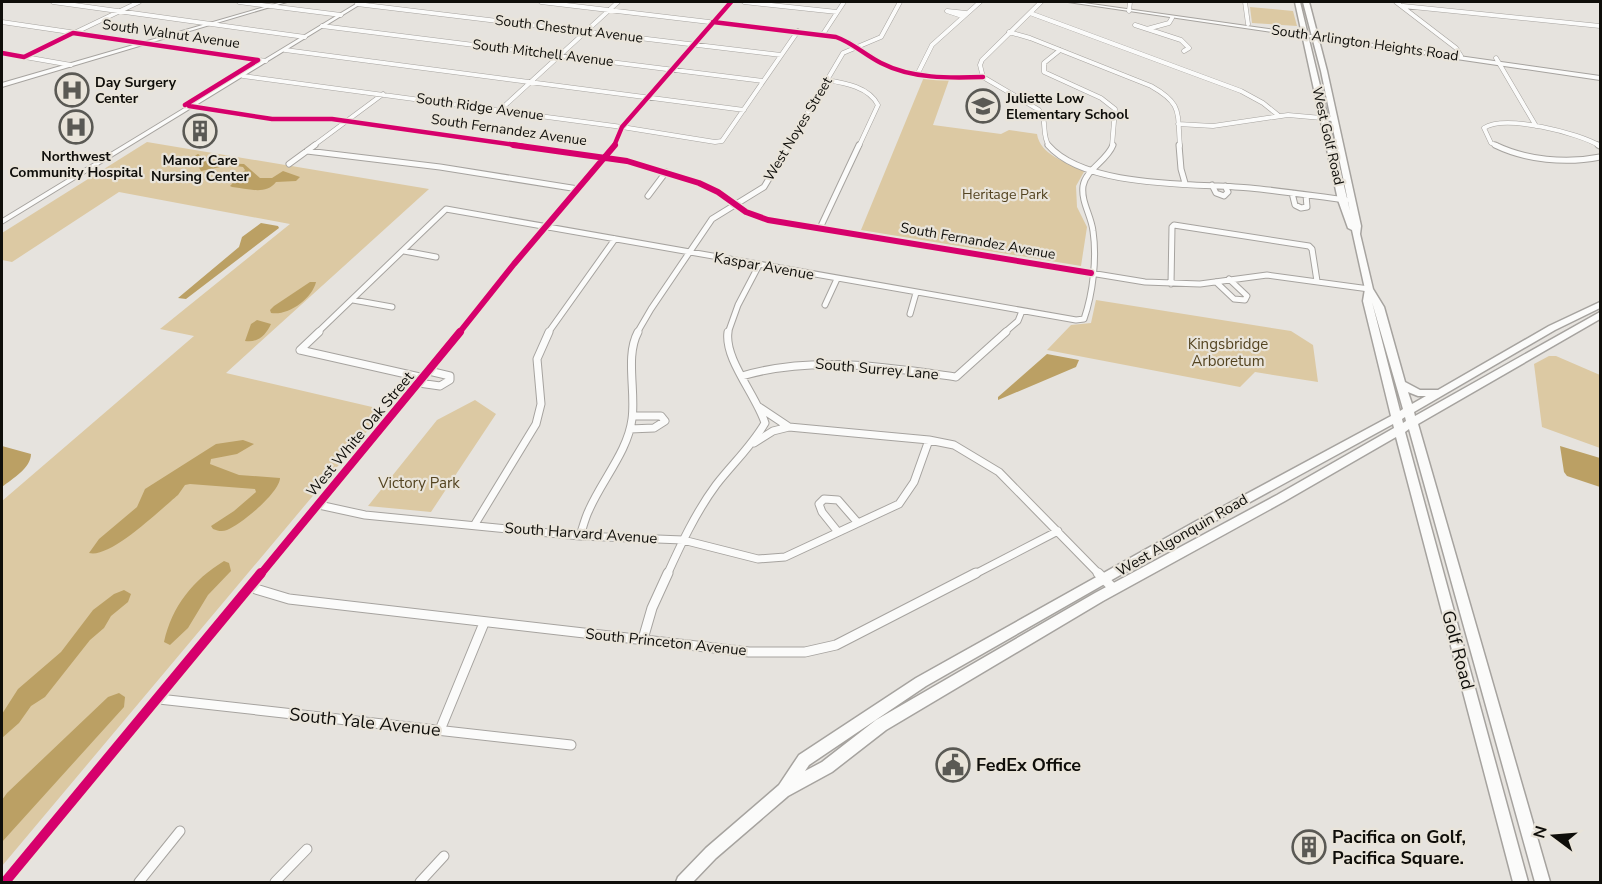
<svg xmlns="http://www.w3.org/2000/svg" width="1602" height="884" font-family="'Nunito Sans',sans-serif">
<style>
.green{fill:#dcc9a3}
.water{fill:#bba064}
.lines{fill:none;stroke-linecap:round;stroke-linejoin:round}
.minor-far3-casing{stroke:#a6a39f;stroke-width:5}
.minor-far2-casing{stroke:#a6a39f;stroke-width:7}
.minor-far1-casing{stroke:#a6a39f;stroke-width:9}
.minor-casing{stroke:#a6a39f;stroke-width:11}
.secondary-casing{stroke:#a6a39f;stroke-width:2}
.primary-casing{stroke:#a6a39f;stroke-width:3}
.minor-far3{stroke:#fbfbfa;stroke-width:4}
.minor-far2{stroke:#fbfbfa;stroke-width:5}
.minor-far1{stroke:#fbfbfa;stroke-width:7}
.minor{stroke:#fbfbfa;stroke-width:9}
.secondary{fill:#fbfbfa;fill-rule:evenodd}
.primary{fill:#fbfbfa;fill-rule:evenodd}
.cycleway-far3-casing{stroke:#e9e4da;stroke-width:7}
.cycleway-far2-casing{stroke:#e9e4da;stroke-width:9}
.cycleway-far1-casing{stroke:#e9e4da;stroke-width:11}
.cycleway-casing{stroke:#e9e4da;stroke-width:14}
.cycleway-far3{stroke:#d6006c;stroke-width:4.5}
.cycleway-far2{stroke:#d6006c;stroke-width:6}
.cycleway-far1{stroke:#d6006c;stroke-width:8}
.cycleway{stroke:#d6006c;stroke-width:10}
.labels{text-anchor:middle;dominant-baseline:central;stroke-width:4.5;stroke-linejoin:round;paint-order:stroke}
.far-street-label{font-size:14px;fill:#0f0e0a;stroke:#e9e4da}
.far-poi-label{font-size:14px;font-weight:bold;fill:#0f0e0a;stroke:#e9e4da;text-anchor:start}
.far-park-label{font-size:14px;fill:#544421;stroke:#e9e4da}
.street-label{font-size:15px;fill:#0f0e0a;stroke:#e9e4da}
.park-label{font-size:15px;fill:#544421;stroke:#e9e4da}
.near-street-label{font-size:18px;fill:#0f0e0a;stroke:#e9e4da}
.near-poi-label{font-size:18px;font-weight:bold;fill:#0f0e0a;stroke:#e9e4da;text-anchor:start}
</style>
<rect width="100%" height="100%" fill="#e6e3de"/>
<path class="green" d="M 1250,7 L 1293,11 L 1297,26 L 1252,23 Z
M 924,77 L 949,80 L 933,125 L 1001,134 L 1009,130 L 1037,134 C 1040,155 1067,163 1085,170 L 1076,186 L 1077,207 L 1087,227 L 1081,266 L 861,230 Z
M 147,142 L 429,189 L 226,373 L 385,410 L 2,866 L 2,501 L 194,336 L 160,329 L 290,224 L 119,192 L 12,262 L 2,260 L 2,233 Z
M 1096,300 L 1291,331 L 1313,345 L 1318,382 L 1255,372 L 1240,387 L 1047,350 L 1071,325 L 1091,323 Z
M 1549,356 L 1556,356 L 1600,375 L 1600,448 L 1542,427 L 1534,364 Z
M 475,400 L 496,414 L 431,512 L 368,506 L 437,420 Z"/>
<path class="water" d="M 198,154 L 212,163 L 244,164 L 260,178 L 272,178 L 283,171 L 300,177 L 296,181 L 276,182 C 265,196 247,188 232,187 L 230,186 L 245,170 L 243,167 L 230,165 L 201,171 L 193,157 Z
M 261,223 L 278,226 L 279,228 L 186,299 L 178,298 L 239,247 L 242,237 Z
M 310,282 L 316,282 C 312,299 288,316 271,313 L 270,310 L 274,306 Z
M 257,320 L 271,324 C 266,335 258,343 245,341 L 251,324 Z
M 1047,354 L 1079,360 L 1076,367 L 998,400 L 998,397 Z
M 243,440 L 254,444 L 237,454 L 211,459 L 210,464 L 239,475 L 280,478 C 280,492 241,525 227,530 C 222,532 218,531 213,529 L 211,526 L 234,511 L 256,492 L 255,489 L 190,484 L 185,485 L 178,495 C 161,509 110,559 89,553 L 99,539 L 137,507 L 145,489 L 216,444 Z
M 2,446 L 31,454 C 31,468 12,479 2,487 Z
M 1560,446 L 1600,458 L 1600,487 L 1567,476 L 1564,472 Z
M 224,561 L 229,563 L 231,571 L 208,595 L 188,628 L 170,645 L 164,642 C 172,606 193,580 224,561 Z
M 124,590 L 131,594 L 128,602 L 111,616 L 104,628 L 90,640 L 45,697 L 31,706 L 19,723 L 2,738 L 2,714 L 18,689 L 61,652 L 93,610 L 114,594 Z
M 119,693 L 125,697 L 124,707 L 2,842 L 2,800 L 7,793 L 108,697 Z"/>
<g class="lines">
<g class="minor-far3-casing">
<path id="minor-far3" d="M 53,2 L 305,37
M 239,2 L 341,15
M 541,2 L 836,37 L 850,43 L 883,64 L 901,71 L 936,77 L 983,77 L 1039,110 C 1048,121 1041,134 1049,146
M 744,2 L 837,12
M 1245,2 L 1248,24
M 1396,2 L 1456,48 L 1461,56
M 357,4 L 781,55
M 1403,6 L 1600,26
M 1129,11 L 1130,2
M 1030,13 L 1241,91 L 1263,103 L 1278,115
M 962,16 L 947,11 L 966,13
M 2,22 L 266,61
M 1135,25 L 1181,40 L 1189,48 L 1184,51
M 322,26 L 763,81
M 1147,29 L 1169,23 L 1172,18
M 1009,32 L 1030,38 L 1151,86 C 1183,104 1177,112 1180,146
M 823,34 L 844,2
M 285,50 L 744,110
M 1060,50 L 1044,63 L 1044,72 L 1101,98 L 1115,109 L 1112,146
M 2,53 L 71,65
M 24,57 L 139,2
M 1496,58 L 1536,126
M 918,73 L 932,45 L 980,2
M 243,76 L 622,127 L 715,142
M 983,77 L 980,65 L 982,60 L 1041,2
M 827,80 C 845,83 869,87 878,105 L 859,146
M 196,107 L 272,119 L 332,119 L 523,146
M 500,110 L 618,2
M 1178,124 L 1213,126 L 1288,115 L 1333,119
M 715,142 L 722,141 L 798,31
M 313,146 L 383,94
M 614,146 L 622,127 L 731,2
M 788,146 L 843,53 L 881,37 L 900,2
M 1498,146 L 1491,143 L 1484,128 C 1505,114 1579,133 1600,146"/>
</g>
<g class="minor-far2-casing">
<path id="minor-far2" d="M 513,145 L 627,161 L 699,183 L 718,192 L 746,212 L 768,220 L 1145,282 L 1200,284 L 1267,275 L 1369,289
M 1048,145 C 1086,189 1196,183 1250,188 C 1282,191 1314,196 1346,200
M 1179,145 L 1181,169 L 1185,183
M 1495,145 C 1526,160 1566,164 1600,157
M 1598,145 L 1600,146
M 307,151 L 440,167 L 578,189
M 289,164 L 315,145
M 1212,185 L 1216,193 L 1224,196 L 1228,192 L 1225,186
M 1292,193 L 1295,205 L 1301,208 L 1307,207 L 1306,195
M 648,196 L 666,172
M 820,228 L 859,145
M 404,251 L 436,257
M 1216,282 L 1234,299 L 1245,300 L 1247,296 L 1229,279
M 1171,284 L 1172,227 L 1174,225 L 1309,246 L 1312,249 L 1317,281
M 353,300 L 392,307
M 825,305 L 837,279
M 910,314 L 916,293
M 317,333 L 446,209 L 1076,320 L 1084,319 C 1093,293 1097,258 1093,231 C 1091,215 1081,202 1083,186 C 1086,169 1107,161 1113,145
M 459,333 L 514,264 L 615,145
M 548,333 L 615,239
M 637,333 L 651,309 L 712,219 L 764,187 L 789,145
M 728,333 L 738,305 L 759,265
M 1004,333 L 1018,321 L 1022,311"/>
</g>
<g class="minor-far1-casing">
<path id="minor-far1" d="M 300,350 L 319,332
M 300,350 L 424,378
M 742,376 C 813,355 884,367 956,377 L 1006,332
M 419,383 L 440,386 L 450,380 L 450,376 L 429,371
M 759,407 L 789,427
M 630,429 L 654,428 L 665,421 L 661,416 L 633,416
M 754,443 L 773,431 L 789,427 L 929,440 L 954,445 L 999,472 L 1100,575
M 319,505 L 365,515 L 580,536 L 683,540 L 758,559 L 785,557 L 899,504 L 914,482 L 929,440
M 475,524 L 536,424 L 541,404 L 537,359 L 549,332
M 838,532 L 822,512 L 819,504 L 824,499 L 838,500 L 858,523
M 580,536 C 583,527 585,518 589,510 C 602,480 628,451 632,419 C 636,391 625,356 638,332
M 260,575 L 460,332
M 667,575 C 681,544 696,512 716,485 C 733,463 751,447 765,423 C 756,395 724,359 728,332
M 973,575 L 1058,531"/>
</g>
<g class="minor-casing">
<path id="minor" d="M 1098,573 L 1114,589
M 249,587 L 289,599 L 749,652 L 805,652 L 836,645 L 976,573
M 643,639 L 652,608 L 668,573
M 159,699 L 571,745
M 440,730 L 484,623
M 5,882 L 261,573
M 139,882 L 180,831
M 275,882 L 307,849
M 420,882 L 444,856"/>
</g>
<g class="secondary-casing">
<path id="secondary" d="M 282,2 L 287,2 L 2,87 L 2,83 Z
M 359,2 L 364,2 L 2,224 L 2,219 Z
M 1068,2 L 1077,2 L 1600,76 L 1600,80 Z"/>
</g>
<g class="primary-casing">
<path id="primary" d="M 1295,2 L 1300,2 L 1350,211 L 1321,71 L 1303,2 L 1309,2 L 1327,71 L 1361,226 L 1360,234 L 1373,289 L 1384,307 L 1405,382 L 1420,390 L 1438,390 L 1549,326 L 1600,302 L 1600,308 L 1555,330 L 1414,412 L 1415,416 L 1600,312 L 1600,319 L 1418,424 L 1550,882 L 1535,882 L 1409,429 L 1405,432 L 1528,882 L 1513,882 L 1396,437 L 1285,501 L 1103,601 L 886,730 L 832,772 L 788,796 L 716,858 L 693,882 L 676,882 L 678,877 L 706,848 L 779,785 L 799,755 L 916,678 L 1200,519 L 1391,416 L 1363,301 L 1365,289 L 1352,230 L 1348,228 L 1338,200 ZM 1372,302 L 1403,409 L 1400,411 ZM 1408,392 L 1418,396 L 1426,396 L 1412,404 ZM 1405,417 L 1406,421 L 1403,423 L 1402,419 ZM 1393,424 L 1394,428 L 1277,495 L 1095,593 L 876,720 L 822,762 L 805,771 L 809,765 L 926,686 L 1208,525 Z"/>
</g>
<use href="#minor-far3" class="minor-far3"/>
<use href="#minor-far2" class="minor-far2"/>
<use href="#minor-far1" class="minor-far1"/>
<use href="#minor" class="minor"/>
<use href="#secondary" class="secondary"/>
<use href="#primary" class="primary"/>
<g class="cycleway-far3-casing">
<path id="cycleway-far3" d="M 713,22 L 836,37 C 853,43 865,55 881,63 C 912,79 949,78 983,77
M 2,53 L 24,57 L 73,33 L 258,60
M 185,105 L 258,60
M 189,106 L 272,119 L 332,119 L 523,146
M 614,146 L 622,127 L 731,2"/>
</g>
<g class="cycleway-far2-casing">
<path id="cycleway-far2" d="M 513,145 L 627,161 L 699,183 L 718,192 L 746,212 L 768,220 L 1091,273
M 459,333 L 514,264 L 615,145"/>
</g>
<g class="cycleway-far1-casing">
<path id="cycleway-far1" d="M 260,575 L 460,332"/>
</g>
<g class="cycleway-casing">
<path id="cycleway" d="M 5,882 L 261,573"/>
</g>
<use href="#cycleway-far3" class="cycleway-far3"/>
<use href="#cycleway-far2" class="cycleway-far2"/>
<use href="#cycleway-far1" class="cycleway-far1"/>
<use href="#cycleway" class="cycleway"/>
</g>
<defs>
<g id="hospital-ring" transform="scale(1.725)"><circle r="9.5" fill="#e9e4da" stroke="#5a5954" stroke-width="1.5"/><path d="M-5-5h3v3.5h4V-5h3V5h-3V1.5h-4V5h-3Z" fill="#5a5954"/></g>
<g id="school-ring" transform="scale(1.725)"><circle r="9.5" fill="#e9e4da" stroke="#5a5954" stroke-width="1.5"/><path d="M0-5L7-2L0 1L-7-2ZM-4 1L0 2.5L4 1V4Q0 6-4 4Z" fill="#5a5954"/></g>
<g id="building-ring" transform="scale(1.725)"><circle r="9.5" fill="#e9e4da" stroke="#5a5954" stroke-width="1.5"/><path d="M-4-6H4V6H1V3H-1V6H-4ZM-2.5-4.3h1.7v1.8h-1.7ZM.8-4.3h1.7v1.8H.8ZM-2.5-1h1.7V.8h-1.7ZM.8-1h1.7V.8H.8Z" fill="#5a5954"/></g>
<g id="civic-ring" transform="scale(1.725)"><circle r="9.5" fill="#e9e4da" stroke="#5a5954" stroke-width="1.5"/><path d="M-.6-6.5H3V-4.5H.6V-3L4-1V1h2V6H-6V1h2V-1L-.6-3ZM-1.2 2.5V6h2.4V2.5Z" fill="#5a5954"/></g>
</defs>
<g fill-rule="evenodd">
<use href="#hospital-ring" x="72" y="90"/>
<use href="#school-ring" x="983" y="106"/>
<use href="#hospital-ring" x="76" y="127"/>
<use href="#building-ring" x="200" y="131"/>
<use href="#civic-ring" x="953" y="765"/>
<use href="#building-ring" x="1309" y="847"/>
</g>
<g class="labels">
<g class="far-street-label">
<text transform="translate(569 29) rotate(7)">South Chestnut Avenue</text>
<text transform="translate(171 34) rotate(8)">South Walnut Avenue</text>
<text transform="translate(1365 43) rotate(8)">South Arlington Heights Road</text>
<text transform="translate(543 53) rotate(7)">South Mitchell Avenue</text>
<text transform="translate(480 107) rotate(8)">South Ridge Avenue</text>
<text transform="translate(798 129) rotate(-59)">West Noyes Street</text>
<text transform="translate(509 130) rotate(8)">South Fernandez Avenue</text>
<text transform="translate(1328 136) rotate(77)">West Golf Road</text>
<text transform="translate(978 241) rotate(10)">South Fernandez Avenue</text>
</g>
<g class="far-poi-label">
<text x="95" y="82">Day Surgery<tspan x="95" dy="16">Center</tspan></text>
<text x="1006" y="98">Juliette Low<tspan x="1006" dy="16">Elementary School</tspan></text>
<text x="76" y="156" text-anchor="middle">Northwest<tspan x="76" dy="16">Community Hospital</tspan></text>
<text x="200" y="160" text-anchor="middle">Manor Care<tspan x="200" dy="16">Nursing Center</tspan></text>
</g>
<g class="far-park-label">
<text x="1005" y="194">Heritage Park</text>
</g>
<g class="street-label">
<text transform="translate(764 266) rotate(10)">Kaspar Avenue</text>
<text transform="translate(877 369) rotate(5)">South Surrey Lane</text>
<text transform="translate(360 434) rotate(-50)">West White Oak Street</text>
<text transform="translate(581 533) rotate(4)">South Harvard Avenue</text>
<text transform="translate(1182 535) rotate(-30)">West Algonquin Road</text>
<text transform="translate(666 642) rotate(6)">South Princeton Avenue</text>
</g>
<g class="park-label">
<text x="1228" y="344">Kingsbridge<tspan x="1228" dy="17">Arboretum</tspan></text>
<text x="419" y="483">Victory Park</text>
</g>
<g class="near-street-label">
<text transform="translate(1458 650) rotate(75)">Golf Road</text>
<text transform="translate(365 722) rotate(6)">South Yale Avenue</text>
</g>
<g class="near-poi-label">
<text x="976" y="765">FedEx Office</text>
<text x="1332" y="837">Pacifica on Golf,<tspan x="1332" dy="21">Pacifica Square.</tspan></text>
</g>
</g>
<rect width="1602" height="884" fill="none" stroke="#0f0e0a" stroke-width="6"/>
<g transform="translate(1554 836) rotate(286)" stroke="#e9e4da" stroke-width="4.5" paint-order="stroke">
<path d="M0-4.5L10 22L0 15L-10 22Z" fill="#0f0e0a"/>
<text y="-9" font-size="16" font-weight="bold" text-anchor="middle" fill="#0f0e0a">N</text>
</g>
</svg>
